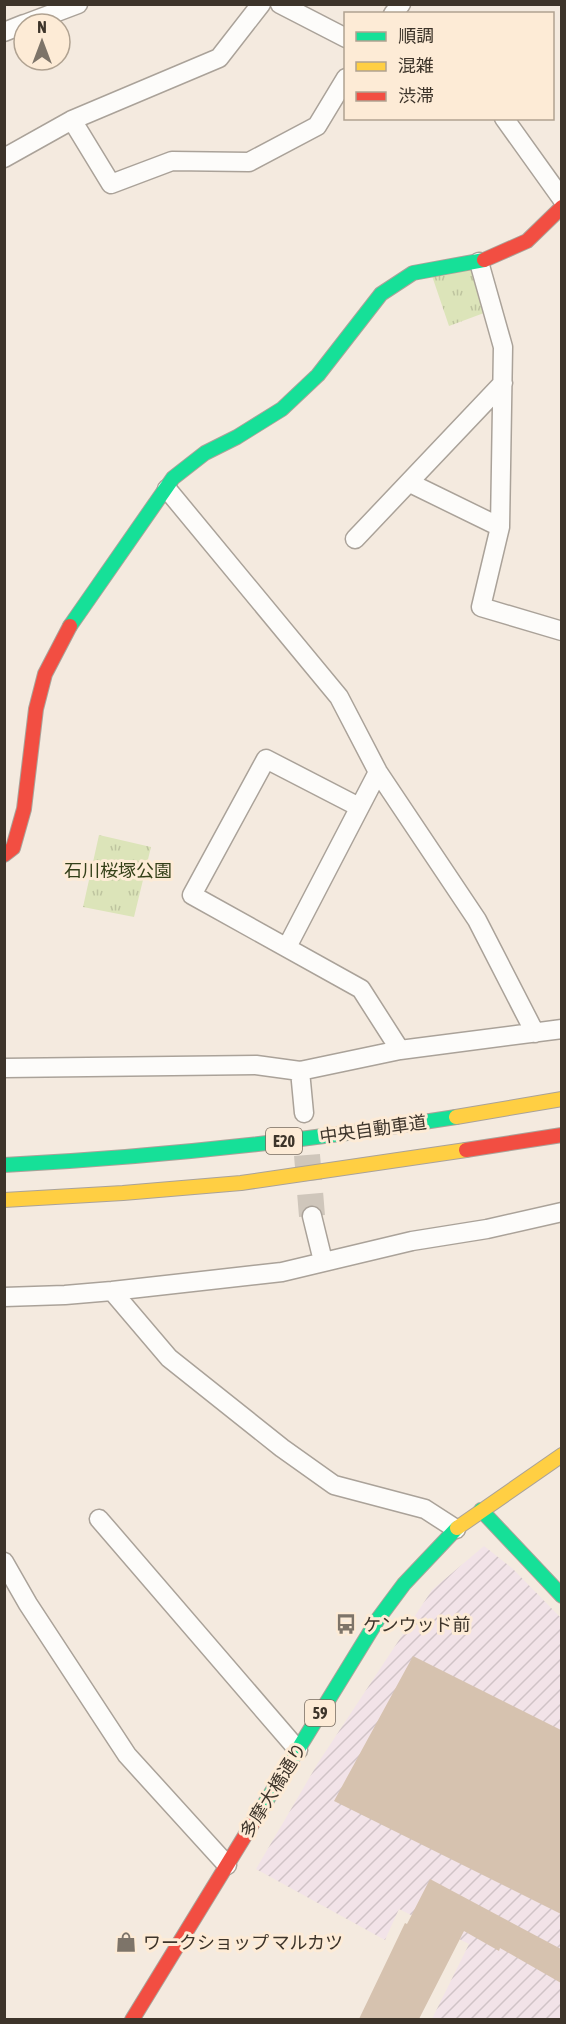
<svg xmlns="http://www.w3.org/2000/svg" width="566" height="2024" font-family="'Asap Condensed','Noto Sans JP',sans-serif">
<style>
.industrial{fill:url(#industrial-furrows)}
.grass{fill:url(#grass-tufts)}
.building{fill:#d6c2af}
.lines{fill:none;stroke-linecap:round;stroke-linejoin:round}
.secondary-tunnel{stroke:#cfc6bb;stroke-width:26;stroke-dasharray:26 13;stroke-linecap:butt}
.street-casing{stroke:#aaa299;stroke-width:21}
.fast-casing{stroke:#aaa299;stroke-width:16}
.slow-casing{stroke:#aaa299;stroke-width:16}
.jam-casing{stroke:#aaa299;stroke-width:16}
.street{stroke:#fdfcfa;stroke-width:18}
.fast{stroke:#16e098;stroke-width:14}
.slow{stroke:#ffcf43;stroke-width:14}
.jam{stroke:#f24e42;stroke-width:14}
.labels{text-anchor:middle;dominant-baseline:central;stroke-width:6;stroke-linejoin:round;paint-order:stroke}
.shield{fill:#fdebd6;stroke:#776b5e;stroke-width:1.5}
.shield-label{font-size:16px;font-weight:bold;fill:#3d342a}
.park-label{font-size:18px;fill:#344018;stroke:#fdebd6}
.street-label{font-size:18px;fill:#3d342a;stroke:#fdebd6}
.poi-label{font-size:18px;fill:#3d342a;stroke:#fdebd6;text-anchor:start}
</style>
<defs>
<pattern id="industrial-furrows" width="10" height="10" patternUnits="userSpaceOnUse" patternTransform="scale(1.5)"><rect width="10" height="10" fill="#f2e3e8"/><path d="M-1 1l2-2M0 10L10 0M9 11l2-2" fill="none" stroke="#d0c3c7"/></pattern>
<pattern id="grass-tufts" width="24" height="20" patternUnits="userSpaceOnUse" patternTransform="scale(1.5)"><rect width="24" height="20" fill="#dce4b9"/><path d="M3 7l-1-3M5 7V3M7 7l1-3M15 17l-1-3M17 17v-4M19 17l1-3" fill="none" stroke="#bec49f"/></pattern>
</defs>
<rect width="100%" height="100%" fill="#f4eadf"/>
<path class="industrial" d="M 484,1546 L 513,1569 L 561,1618 L 561,2019 L 432,2019 L 469,1944 L 399,1909 L 385,1940 L 256,1869 L 318,1763 L 432,1590 Z"/>
<path class="grass" d="M 479,262 L 492,310 L 449,326 L 430,270 Z
M 99,835 L 151,847 L 134,917 L 83,907 Z"/>
<path class="building" d="M 413,1656 L 561,1730 L 561,1914 L 334,1801 Z
M 430,1879 L 561,1949 L 561,1983 L 500,1948 L 499,1951 L 464,1931 L 419,2019 L 359,2019 L 405,1923 L 407,1924 Z"/>
<g class="lines">
<path class="secondary-tunnel" d="M 307,1155 L 312,1216"/>
<g class="street-casing">
<path id="street" d="M 280,4 L 346,38
M 393,14 L 401,4
M 25,24 L 78,4
M 4,32 L 24,24
M 504,118 L 562,199
M 72,120 L 111,184 L 172,161 L 249,162 L 317,126 L 346,78
M 4,158 L 72,120 L 219,58 L 261,4
M 479,262 L 503,347 L 500,527 L 481,607 L 562,631
M 410,483 L 500,527
M 167,489 L 339,697 L 378,772 L 477,920 L 535,1033
M 355,539 L 503,383
M 359,807 L 266,759 L 192,895 L 361,989 L 400,1050
M 287,947 L 378,772
M 4,1068 L 256,1065 L 300,1071 L 400,1050 L 562,1029
M 300,1071 L 304,1113
M 312,1216 L 323,1261
M 112,1291 L 169,1358 L 282,1448 L 334,1485 L 425,1509 L 456,1529
M 4,1297 L 65,1295 L 112,1291 L 282,1272 L 412,1241 L 487,1229 L 562,1212
M 99,1519 L 298,1750
M 4,1562 L 28,1604 L 127,1755 L 227,1865"/>
</g>
<g class="fast-casing">
<path id="fast" d="M 70,626 L 173,478 L 205,453 L 237,437 L 282,409 L 318,375 L 381,294 L 413,273 L 484,260
M 4,1165 C 156,1157 306,1141 456,1117
M 481,1510 L 562,1596
M 254,1821 L 378,1619 L 404,1584 L 457,1528"/>
</g>
<g class="slow-casing">
<path id="slow" d="M 456,1117 L 562,1099
M 4,1200 L 123,1193 L 241,1183 L 466,1150
M 457,1528 L 562,1455"/>
</g>
<g class="jam-casing">
<path id="jam" d="M 484,260 L 527,241 L 562,207
M 4,855 L 13,848 L 24,809 L 36,709 L 45,674 L 70,626
M 466,1150 L 562,1135
M 132,2020 L 254,1821"/>
</g>
<use href="#street" class="street"/>
<use href="#fast" class="fast"/>
<use href="#slow" class="slow"/>
<use href="#jam" class="jam"/>
</g>
<defs>
<g id="bus-bare" transform="scale(1.62)"><path d="M-5-6H5V4H4V6H2V4H-2V6H-4V4H-5ZM-3.5-4V0h7V-4ZM-3.5 1.2v1.5H-2V1.2ZM2 1.2v1.5H3.5V1.2Z" fill="#7d7469" stroke="#fdebd6" stroke-width="2.5" paint-order="stroke"/></g>
<g id="shop-bare" transform="scale(1.62)"><path d="M-5-2.5h2.3a2.7 3.5 0 0 1 5.4 0H5L5.5 6h-11ZM-1.5-2.5h3a1.5 2.3 0 0 0-3 0Z" fill="#7d7469" stroke="#fdebd6" stroke-width="2.5" paint-order="stroke"/></g>
</defs>
<g fill-rule="evenodd">
<use href="#bus-bare" x="346" y="1624"/>
<use href="#shop-bare" x="126" y="1942"/>
</g>
<g class="labels">
<g class="shield">
<rect x="266" y="1128" width="36" height="26" rx="4.5"/>
<rect x="305" y="1700" width="30" height="26" rx="4.5"/>
</g>
<g class="shield-label">
<text x="284" y="1141">E20</text>
<text x="320" y="1713">59</text>
</g>
<g class="park-label">
<text x="118" y="870">石川桜塚公園</text>
</g>
<g class="street-label">
<text transform="translate(373 1129) rotate(-8)">中央自動車道</text>
<text transform="translate(273 1790) rotate(-58)">多摩大橋通り</text>
</g>
<g class="poi-label">
<text x="363" y="1624">ケンウッド前</text>
<text x="143" y="1942">ワークショップ マルカツ</text>
</g>
</g>
<rect width="566" height="2024" fill="none" stroke="#3d342a" stroke-width="12"/>
<rect x="344" y="12" width="210" height="108" fill="#fdebd6" stroke="#b0a291" stroke-width="1.5"/>
<rect x="356" y="32" width="30" height="9" fill="#16e098" stroke="#b0a291" stroke-width="1.5"/>
<text x="398" y="42" font-size="18" fill="#3d342a">順調</text>
<rect x="356" y="62" width="30" height="9" fill="#ffcf43" stroke="#b0a291" stroke-width="1.5"/>
<text x="398" y="72" font-size="18" fill="#3d342a">混雑</text>
<rect x="356" y="92" width="30" height="9" fill="#f24e42" stroke="#b0a291" stroke-width="1.5"/>
<text x="398" y="102" font-size="18" fill="#3d342a">渋滞</text>
<g transform="translate(42 42)"><circle r="28" fill="#fdebd6" stroke="#b0a291" stroke-width="1.5"/>
<path d="M0-4.5L10 22L0 15L-10 22Z" fill="#7d7469"/>
<text y="-9" font-size="16" font-weight="bold" text-anchor="middle" fill="#3d342a">N</text>
</g>
</svg>
